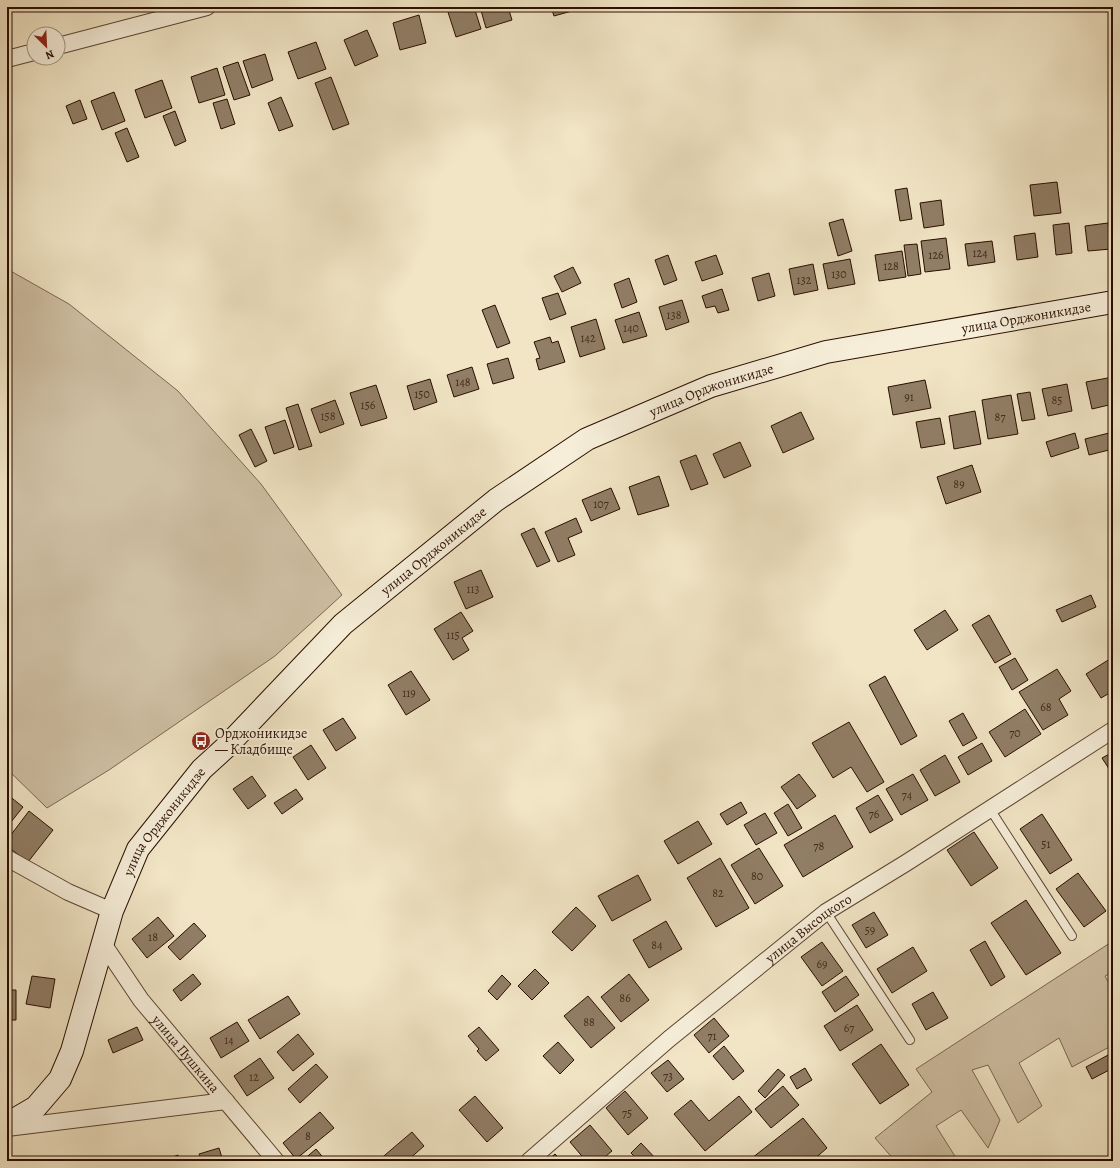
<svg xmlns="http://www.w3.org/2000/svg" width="1120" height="1168" font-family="Alegreya,serif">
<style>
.green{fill:#cfc0a4;stroke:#7c6752}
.building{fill:#917e66;stroke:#2a0e00}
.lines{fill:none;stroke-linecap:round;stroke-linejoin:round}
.lane-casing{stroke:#5c4431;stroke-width:10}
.street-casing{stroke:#5c4431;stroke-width:18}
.secondary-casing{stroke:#2a0e00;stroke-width:24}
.lane{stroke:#f6eed9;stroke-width:8}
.street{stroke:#f6eed9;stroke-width:16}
.secondary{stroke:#f6eed9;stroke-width:22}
.labels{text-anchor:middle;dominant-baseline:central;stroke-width:4;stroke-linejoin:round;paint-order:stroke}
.number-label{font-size:12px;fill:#442a1a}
.street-label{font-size:14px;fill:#2a0e00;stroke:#f6eed9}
.poi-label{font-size:14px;fill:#2a0e00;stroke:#f6eed9;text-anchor:start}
</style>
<rect width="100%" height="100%" fill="#f1e5c5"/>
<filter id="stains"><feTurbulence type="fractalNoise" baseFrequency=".005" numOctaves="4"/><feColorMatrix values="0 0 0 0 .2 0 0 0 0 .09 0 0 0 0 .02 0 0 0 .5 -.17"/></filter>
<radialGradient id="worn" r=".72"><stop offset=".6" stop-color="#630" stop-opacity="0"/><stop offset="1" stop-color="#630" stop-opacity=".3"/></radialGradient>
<path class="green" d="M 7,269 L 69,304 L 178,391 L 261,484 L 342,595 L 275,656 L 109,770 L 47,808 L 7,769 Z
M 1113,941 L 1113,972 L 1105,976 L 1113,991 L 1113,1045 L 1072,1067 L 1059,1038 L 1019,1063 L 1042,1106 L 1018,1123 L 988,1065 L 972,1070 L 1000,1120 L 988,1148 L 961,1110 L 936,1126 L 958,1161 L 895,1161 L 875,1138 L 932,1092 L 916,1069 Z"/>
<path class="building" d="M 454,7 L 474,7 L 481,29 L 456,37 L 447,9 Z
M 480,7 L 508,7 L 512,20 L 486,28 Z
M 551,7 L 578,7 L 579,9 L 554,16 Z
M 419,15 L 426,43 L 400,50 L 393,23 Z
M 367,30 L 378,56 L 355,66 L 344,40 Z
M 316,42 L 326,69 L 298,79 L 288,52 Z
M 265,54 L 273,80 L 252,88 L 243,61 Z
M 238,62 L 250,95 L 234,100 L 223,67 Z
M 217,68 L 225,95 L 199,103 L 191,77 Z
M 331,77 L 349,124 L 333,130 L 315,83 Z
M 162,80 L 172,108 L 145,118 L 135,90 Z
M 114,92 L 125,121 L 102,130 L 91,101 Z
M 281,97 L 293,126 L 279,131 L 268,103 Z
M 227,99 L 235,124 L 221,129 L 213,103 Z
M 80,100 L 87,119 L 73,124 L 66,106 Z
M 175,111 L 186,141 L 175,146 L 163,116 Z
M 127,128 L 139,157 L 127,162 L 115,133 Z
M 1057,182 L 1061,213 L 1034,216 L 1030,185 Z
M 907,188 L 912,219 L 900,221 L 895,190 Z
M 941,200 L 944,225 L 924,228 L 920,203 Z
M 843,219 L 852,251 L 838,256 L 829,223 Z
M 1069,223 L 1072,253 L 1056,255 L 1053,225 Z
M 1108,223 L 1111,249 L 1088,251 L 1085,226 Z
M 1035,233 L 1038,257 L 1017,260 L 1014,236 Z
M 946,238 L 950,269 L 925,272 L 921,241 Z
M 992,241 L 995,262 L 968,266 L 965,244 Z
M 917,244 L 921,274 L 908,276 L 904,245 Z
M 902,251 L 906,277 L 879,281 L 875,255 Z
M 668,255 L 677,280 L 664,285 L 655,260 Z
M 716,255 L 723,274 L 702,281 L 695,262 Z
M 850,259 L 855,284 L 828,289 L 823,264 Z
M 813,264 L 818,290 L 794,295 L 789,269 Z
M 573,267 L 581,283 L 562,292 L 554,276 Z
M 769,273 L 775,296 L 758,301 L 752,278 Z
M 629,278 L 637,302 L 622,308 L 614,284 Z
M 722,289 L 729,310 L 718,313 L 715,306 L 706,308 L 702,296 Z
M 558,293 L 566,314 L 550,320 L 542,298 Z
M 682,300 L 689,322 L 666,330 L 659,307 Z
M 495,305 L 510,343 L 497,348 L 482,310 Z
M 639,312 L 647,336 L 623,343 L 615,320 Z
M 596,319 L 605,349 L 580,357 L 571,327 Z
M 550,337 L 552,343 L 558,341 L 565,362 L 539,370 L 536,359 L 540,358 L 534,342 Z
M 508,358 L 514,378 L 493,384 L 487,364 Z
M 472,367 L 479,389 L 454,397 L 447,375 Z
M 1113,377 L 1113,404 L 1092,409 L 1086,382 Z
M 430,379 L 437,402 L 414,410 L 407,386 Z
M 925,380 L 931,408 L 893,415 L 888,387 Z
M 1067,384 L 1072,411 L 1048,416 L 1042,389 Z
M 376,385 L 387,418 L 361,426 L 350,393 Z
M 1030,392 L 1035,419 L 1022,421 L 1017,394 Z
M 1011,395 L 1018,434 L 988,439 L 982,400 Z
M 335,400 L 344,424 L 320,433 L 311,409 Z
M 298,404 L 312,446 L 299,450 L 286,408 Z
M 975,411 L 981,444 L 954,449 L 949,416 Z
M 801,412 L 814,439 L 783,453 L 771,426 Z
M 940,418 L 945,444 L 921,448 L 916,422 Z
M 285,420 L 294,447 L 274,454 L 265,427 Z
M 251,429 L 267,461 L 255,467 L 239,435 Z
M 1113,432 L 1113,449 L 1089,455 L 1085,439 Z
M 1075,433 L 1079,448 L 1051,457 L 1046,442 Z
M 740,442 L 751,466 L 724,478 L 713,454 Z
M 696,455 L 708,484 L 691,490 L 680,461 Z
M 972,465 L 981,492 L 946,504 L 937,477 Z
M 659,476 L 669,506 L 638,515 L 629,487 Z
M 611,488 L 620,509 L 591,521 L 582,500 Z
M 576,518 L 582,532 L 568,538 L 575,555 L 558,562 L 545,532 Z
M 534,528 L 550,561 L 537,567 L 521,534 Z
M 481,570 L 493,597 L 466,609 L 454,582 Z
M 1091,595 L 1096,607 L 1062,622 L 1056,610 Z
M 945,610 L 958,630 L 927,650 L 914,630 Z
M 461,612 L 473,631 L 462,638 L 469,650 L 453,660 L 434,629 Z
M 989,615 L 1011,654 L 995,663 L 972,625 Z
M 1113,657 L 1113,691 L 1101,698 L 1086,674 Z
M 1015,658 L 1028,680 L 1012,690 L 999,667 Z
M 1057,669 L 1071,691 L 1059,699 L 1068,715 L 1043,730 L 1019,692 Z
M 411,671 L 430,700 L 406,715 L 388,685 Z
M 885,676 L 917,736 L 901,745 L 869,685 Z
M 1025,709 L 1041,734 L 1005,757 L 989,732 Z
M 963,713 L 977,738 L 963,746 L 949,721 Z
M 343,718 L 356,738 L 336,751 L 323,730 Z
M 849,722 L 884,782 L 867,792 L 851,767 L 833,778 L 812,743 Z
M 982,743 L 992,761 L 968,775 L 958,757 Z
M 311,745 L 326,768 L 308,780 L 293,757 Z
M 1113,752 L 1113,775 L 1102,758 Z
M 945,755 L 960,782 L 935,796 L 920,770 Z
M 799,774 L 816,796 L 797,809 L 781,787 Z
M 913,774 L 928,800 L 901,815 L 886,789 Z
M 252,776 L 266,796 L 248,809 L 233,789 Z
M 296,789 L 303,799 L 282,814 L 274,803 Z
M 8,795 L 23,807 L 7,827 L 7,796 Z
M 878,795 L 893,820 L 870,833 L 856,808 Z
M 741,802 L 747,813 L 727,825 L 720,814 Z
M 788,804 L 802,828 L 788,836 L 774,813 Z
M 29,811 L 53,830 L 28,862 L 7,846 L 7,840 Z
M 765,813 L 777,833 L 756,845 L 744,825 Z
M 1042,814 L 1072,860 L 1050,874 L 1020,829 Z
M 835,815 L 853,847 L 803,877 L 784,845 Z
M 698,821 L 712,844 L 678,864 L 664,841 Z
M 974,832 L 998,868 L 971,886 L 947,850 Z
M 759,848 L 783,886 L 755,904 L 731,865 Z
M 720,858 L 749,908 L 716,927 L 687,878 Z
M 1078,873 L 1106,911 L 1084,927 L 1056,889 Z
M 638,875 L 651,900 L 612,921 L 598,896 Z
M 1026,900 L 1061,953 L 1026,975 L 991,923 Z
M 576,907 L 596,926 L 572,951 L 552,932 Z
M 874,912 L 888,935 L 866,948 L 852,925 Z
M 158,917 L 174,936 L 147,958 L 132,939 Z
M 666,921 L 682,949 L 649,968 L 633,940 Z
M 194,923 L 206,936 L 180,960 L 168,947 Z
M 985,941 L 1005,977 L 991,986 L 970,950 Z
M 822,942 L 843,971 L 822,986 L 801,957 Z
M 913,947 L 927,971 L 892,993 L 877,969 Z
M 535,969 L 549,983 L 532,1000 L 518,986 Z
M 193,974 L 201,984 L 181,1001 L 173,990 Z
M 629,974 L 649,1000 L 621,1022 L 601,997 Z
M 502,975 L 511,984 L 497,1000 L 488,991 Z
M 32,976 L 55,979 L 50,1008 L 26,1004 Z
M 846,976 L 859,995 L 835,1012 L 822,992 Z
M 7,990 L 16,990 L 16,1020 L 7,1020 Z
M 933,992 L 948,1018 L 926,1030 L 912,1004 Z
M 288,996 L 300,1014 L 260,1039 L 248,1020 Z
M 588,996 L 615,1028 L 591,1048 L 564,1016 Z
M 857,1005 L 873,1030 L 840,1051 L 824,1026 Z
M 714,1018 L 729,1036 L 709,1053 L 694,1035 Z
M 237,1022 L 249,1041 L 221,1058 L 210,1038 Z
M 137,1027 L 143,1040 L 113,1053 L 108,1040 Z
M 479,1027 L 499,1050 L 486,1061 L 477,1051 L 479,1049 L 468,1036 Z
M 298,1034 L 314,1054 L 293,1071 L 277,1052 Z
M 558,1042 L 574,1060 L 560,1074 L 543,1056 Z
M 881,1044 L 909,1085 L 880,1104 L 852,1064 Z
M 724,1046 L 744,1071 L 733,1080 L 713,1056 Z
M 1110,1054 L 1113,1061 L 1113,1068 L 1092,1079 L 1086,1067 Z
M 260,1058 L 274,1078 L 247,1096 L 234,1076 Z
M 7,1060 L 9,1060 L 10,1081 L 7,1081 Z
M 668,1060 L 684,1079 L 667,1092 L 651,1073 Z
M 316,1064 L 328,1077 L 300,1103 L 288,1089 Z
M 805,1068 L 812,1080 L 797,1089 L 790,1077 Z
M 778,1069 L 785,1075 L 765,1098 L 758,1091 Z
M 783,1086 L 799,1105 L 771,1128 L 755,1109 Z
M 625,1091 L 648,1118 L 628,1135 L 606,1108 Z
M 475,1096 L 503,1128 L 487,1142 L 459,1110 Z
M 739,1096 L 752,1112 L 705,1151 L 674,1114 L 691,1100 L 709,1121 Z
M 320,1112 L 334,1128 L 296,1159 L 283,1143 Z
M 803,1118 L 827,1148 L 812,1161 L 754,1161 L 752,1158 Z
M 590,1125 L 612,1151 L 600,1161 L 586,1161 L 570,1142 Z
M 412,1132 L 424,1146 L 407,1161 L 378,1161 Z
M 641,1143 L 658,1161 L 639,1161 L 631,1153 Z
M 219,1148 L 223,1161 L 202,1161 L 199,1154 Z
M 316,1149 L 326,1161 L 302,1161 Z
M 555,1154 L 562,1161 L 547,1161 Z
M 178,1155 L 181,1161 L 162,1161 Z"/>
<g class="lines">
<g class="lane-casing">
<path id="lane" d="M 990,809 L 1072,936
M 826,912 L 910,1040"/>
</g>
<g class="street-casing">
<g id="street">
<path d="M 58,46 L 207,7"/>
<path d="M 7,59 L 34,52"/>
<path d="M 7,858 L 68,892 L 112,911"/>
<path id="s1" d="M 102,942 L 141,1000 L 276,1161"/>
<path d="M 7,1128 L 226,1101"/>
<path id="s2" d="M 529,1161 L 669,1039 L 826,912 L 906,863 L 1113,730"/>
</g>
</g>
<g class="secondary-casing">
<g id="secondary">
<path id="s3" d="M 7,1124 L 36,1107 L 60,1079 L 72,1051 L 112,911 L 138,849 L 202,769 L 225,748 L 343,624 L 496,500 L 587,439 L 711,386 L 826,352 L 1113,302"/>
</g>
</g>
<use href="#lane" class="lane"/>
<use href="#street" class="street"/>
<use href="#secondary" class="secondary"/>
</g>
<defs>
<g id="bus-disc" transform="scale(1)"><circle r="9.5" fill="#8f2418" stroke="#f6eed9"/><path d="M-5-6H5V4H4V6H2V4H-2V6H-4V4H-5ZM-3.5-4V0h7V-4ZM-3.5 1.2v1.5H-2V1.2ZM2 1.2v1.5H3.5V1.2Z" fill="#fff"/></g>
</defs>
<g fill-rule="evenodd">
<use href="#bus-disc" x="201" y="741"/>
</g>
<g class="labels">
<g class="number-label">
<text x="980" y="253">124</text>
<text x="936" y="255">126</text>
<text x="891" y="266">128</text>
<text x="839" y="274">130</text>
<text x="804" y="280">132</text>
<text x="674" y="315">138</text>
<text x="631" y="328">140</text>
<text x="588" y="338">142</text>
<text x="463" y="382">148</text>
<text x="422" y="394">150</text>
<text x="909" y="397">91</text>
<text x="1057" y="400">85</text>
<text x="368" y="405">156</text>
<text x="328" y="416">158</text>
<text x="1000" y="417">87</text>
<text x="959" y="484">89</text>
<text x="601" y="504">107</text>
<text x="473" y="589">113</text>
<text x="453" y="635">115</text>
<text x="409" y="693">119</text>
<text x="1046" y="707">68</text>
<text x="1015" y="733">70</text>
<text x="907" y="795">74</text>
<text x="874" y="814">76</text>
<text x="1046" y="844">51</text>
<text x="819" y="846">78</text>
<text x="757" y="876">80</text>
<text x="718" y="893">82</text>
<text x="870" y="930">59</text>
<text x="153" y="937">18</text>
<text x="657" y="945">84</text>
<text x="822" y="964">69</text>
<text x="625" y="998">86</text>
<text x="589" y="1022">88</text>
<text x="849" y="1028">67</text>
<text x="712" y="1036">71</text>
<text x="229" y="1040">14</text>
<text x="668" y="1076">73</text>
<text x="254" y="1077">12</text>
<text x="627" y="1113">75</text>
<text x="308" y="1136">8</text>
</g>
<g class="street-label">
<text stroke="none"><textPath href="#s3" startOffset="1383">улица Орджоникидзе</textPath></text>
<text stroke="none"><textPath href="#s3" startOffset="1059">улица Орджоникидзе</textPath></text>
<text stroke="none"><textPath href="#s3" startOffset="735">улица Орджоникидзе</textPath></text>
<text stroke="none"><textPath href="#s3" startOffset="351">улица Орджоникидзе</textPath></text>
<text stroke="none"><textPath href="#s2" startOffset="364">улица Высоцкого</textPath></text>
<text stroke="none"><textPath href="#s1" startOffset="140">улица Пушкина</textPath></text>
</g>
<g class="poi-label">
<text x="215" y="733">Орджоникидзе<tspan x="215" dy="16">— Кладбище</tspan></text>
</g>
</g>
<rect width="1120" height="1168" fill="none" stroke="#f1e5c5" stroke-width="24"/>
<rect x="8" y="8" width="1104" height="1152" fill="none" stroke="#2a0e00" stroke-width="2"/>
<rect x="12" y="12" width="1096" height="1144" fill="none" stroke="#2a0e00"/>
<g transform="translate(46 46) rotate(156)"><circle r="19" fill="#f6eed9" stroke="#a49482"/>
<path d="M0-3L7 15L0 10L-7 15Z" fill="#8f2418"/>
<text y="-6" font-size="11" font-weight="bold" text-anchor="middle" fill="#2a0e00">N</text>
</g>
<rect width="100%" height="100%" filter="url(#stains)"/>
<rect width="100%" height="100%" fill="url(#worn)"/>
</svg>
